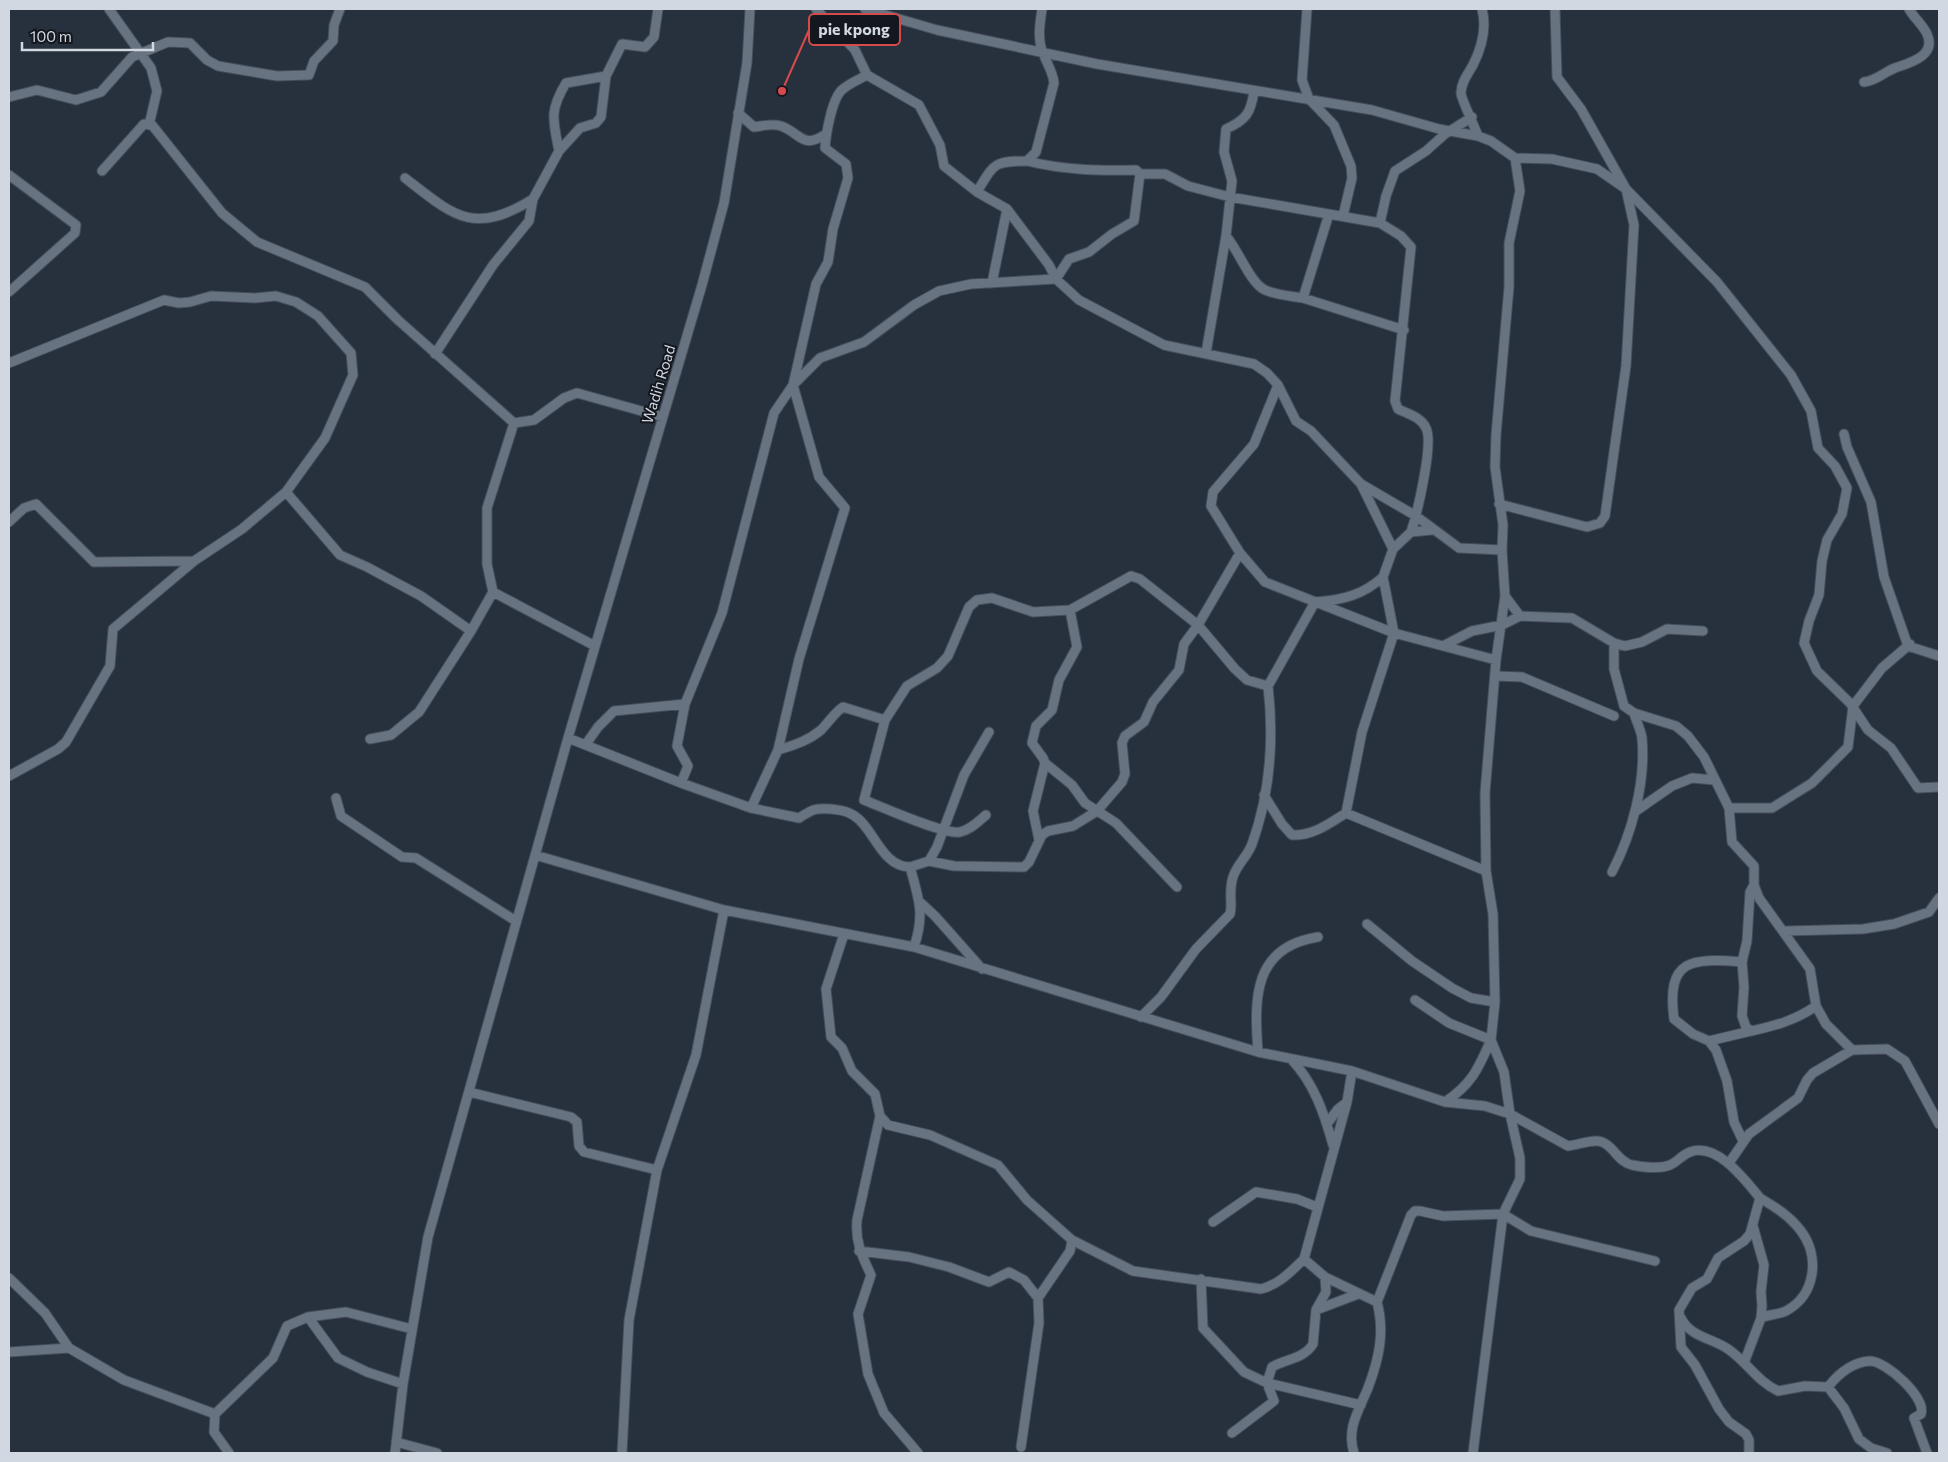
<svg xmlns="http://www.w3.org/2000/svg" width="1948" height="1462" font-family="Commissioner,sans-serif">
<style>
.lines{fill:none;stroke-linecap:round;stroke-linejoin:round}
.minor-casing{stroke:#464e59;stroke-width:11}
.minor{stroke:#687382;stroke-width:9}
.labels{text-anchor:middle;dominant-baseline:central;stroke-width:4;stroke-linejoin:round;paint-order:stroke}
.street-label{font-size:15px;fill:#d2d8e1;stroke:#14181e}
.leader{fill:none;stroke:#d54b4d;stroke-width:2}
.callout-dot{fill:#d54b4d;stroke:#14181e;stroke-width:2}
.callout{fill:#14181e;stroke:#d54b4d;stroke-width:2}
.callout-label{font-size:16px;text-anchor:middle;font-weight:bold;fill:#d2d8e1}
</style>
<rect width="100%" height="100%" fill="#27303d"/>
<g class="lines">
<g class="minor-casing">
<path id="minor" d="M 109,9 L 151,68 L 157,91 L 149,125
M 816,9 L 855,50 L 867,75 L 919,105 L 940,145 L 944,166 L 977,192 L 1007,209 L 1049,265 L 1056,279 L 1079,300 L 1164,345 L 1254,364 L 1267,373 L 1278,385 L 1296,421 L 1311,431 L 1361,484 L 1416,516 L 1459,548 L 1502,550
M 865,9 L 937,30 L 1097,64 L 1372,110 L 1439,129 L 1478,136 L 1491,141 L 1515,158 L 1552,159 L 1597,169 L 1626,189 L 1717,282 L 1791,375 L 1811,411 L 1818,448 L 1835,466 L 1847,488 L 1842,514 L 1827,540 L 1822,561 L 1819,595 L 1809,621 L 1804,643 L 1817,671 L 1850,703 L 1868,730 L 1891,748 L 1918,788 L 1939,787
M 1307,9 L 1302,80 L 1309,99 L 1334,125 L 1351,166 L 1352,178 L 1343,216
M 1864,82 C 1876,81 1884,72 1895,68 C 1909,63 1937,56 1927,34 C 1923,25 1914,18 1909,9
M 9,97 L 37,90 L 76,100 L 101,92 L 132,57 L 168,42 L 190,43 L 207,60 L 218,66 L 277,76 L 309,75 L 314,61 L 333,41 L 334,25 L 340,9
M 738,113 L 754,127 C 763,126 772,123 781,126 C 801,133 802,150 826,134
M 1478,136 C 1475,127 1461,99 1461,93 C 1461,82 1468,74 1473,65 C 1482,47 1487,28 1482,9
M 559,151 L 580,128 L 596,123 L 601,117 L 606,76
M 1027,161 C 1064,170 1098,171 1136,170 L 1140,174 L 1165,174 L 1188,186 L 1230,197 L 1380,223 L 1401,236 L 1411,247 L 1395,401 L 1398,409 C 1408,414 1421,417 1426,428 C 1434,443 1417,514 1411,532
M 102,171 L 144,124 L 152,125 L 222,213 L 257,242 L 365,287 L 398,320 L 514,423 L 534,420 L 564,398 L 577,393 L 663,417
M 9,175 L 76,225 L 75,233 L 9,292
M 405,178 C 454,216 473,236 533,199
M 977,192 C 994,164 993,161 1027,161 L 1036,152 L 1054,83 C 1053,72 1047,64 1043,53 C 1037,39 1040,23 1042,9
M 1380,223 L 1386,196 L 1395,171 L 1426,151 L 1445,134 L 1472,117
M 1226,236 C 1238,249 1250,283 1265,290 C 1276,295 1291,296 1303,298 L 1329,214
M 992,283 L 1007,209
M 1303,298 L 1404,330
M 1206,353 L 1226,236 L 1232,181 L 1224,152 L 1226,129 C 1246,120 1251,113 1254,91
M 435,354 L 493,265 L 529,221 L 533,199 L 559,151 C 553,120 549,111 566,83 L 606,76 L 622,44 L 645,47 L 654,37 L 658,9
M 9,363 L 164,300 L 179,303 L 190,302 L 211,296 L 255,298 L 276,296 L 296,302 L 318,316 L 351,353 L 353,375 L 325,438 L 286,492 L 242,529 L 194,561 L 113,629 L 110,666 L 66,742 L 58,749 L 9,776
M 1278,385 L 1254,444 L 1213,492 L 1211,506 L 1240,553 L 1265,582 L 1394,633 L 1496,660
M 1844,434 L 1847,447 L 1871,502 L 1884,577 L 1908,646 L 1939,656
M 286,492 L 340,555 L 367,567 L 421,596 L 471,631 L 493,592 L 487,564 L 487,508 L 514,423
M 1499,504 L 1587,527 L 1600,523 L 1605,516 L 1626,366 L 1634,225 L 1626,189 L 1581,109 L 1557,77 L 1555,9
M 9,522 L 24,508 L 36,504 L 94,562 L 194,561
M 1393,549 L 1411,532 L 1432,530
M 493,592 L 595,646
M 1505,596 L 1520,616 L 1572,618 L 1614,643 L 1625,646 L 1642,642 L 1667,629 L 1703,631
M 1614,643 L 1614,669 L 1624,706 L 1634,713 L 1676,726 L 1688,736 L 1704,757 L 1729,808 L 1732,842 L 1754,866 L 1754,885 L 1759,898 L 1810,969 L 1816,1006 L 1826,1024 L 1852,1050 L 1887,1049 L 1905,1061 L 1939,1124
M 1443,646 L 1472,631 L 1502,625 L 1520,616
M 1495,676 L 1522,677 L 1614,716
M 1268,686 L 1315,602 C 1343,600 1363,595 1383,577
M 568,738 L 681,783 L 751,808 L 799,818 C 813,809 815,808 831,809 C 839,810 846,810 853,815 C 874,827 881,867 910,867 C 919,899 925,915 914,947
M 370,739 L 391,735 L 419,712 L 471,631
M 586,744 L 598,727 L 614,711 L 685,704
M 778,750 C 794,745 808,741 821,730 C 829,722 834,713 843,707 L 885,720
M 1045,763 L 1072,785 L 1085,803 L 1116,823 L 1177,887
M 681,783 L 688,766 L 677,746 L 685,704 L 722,613 L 774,413 L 793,385 L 820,358 L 864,342 L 914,305 L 939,291 L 971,284 L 1056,279 L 1069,259 L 1089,252 L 1112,234 L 1134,221 L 1140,174
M 1264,795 L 1282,824 L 1292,835 C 1312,836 1329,824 1346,813 L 1362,732 L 1394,633 L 1383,577 L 1393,549 L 1361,484
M 336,798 L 341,816 L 402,857 L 416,858 L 516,921
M 751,808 L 778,750 L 799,659 L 845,508 L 819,477 L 793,385 L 816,284 L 828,262 L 833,229 L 848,178 L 846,164 L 825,148 C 826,134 832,97 843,89 C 850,83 860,79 867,75
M 1729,808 L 1772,808 L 1812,783 L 1848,747 L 1853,706 L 1882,668 L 1910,644
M 1636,811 L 1672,786 L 1692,778 L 1714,780
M 1346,813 L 1486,871
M 986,815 C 978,822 970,830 960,832 C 944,835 882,807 864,800 L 885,720 L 907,686 L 937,668 L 948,656 L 969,607 L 977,600 L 992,598 L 1033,612 L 1070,610 L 1131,576 L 1140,579 L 1198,625 L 1235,669 L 1247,680 L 1268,686 C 1274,739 1270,794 1252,844 C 1248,856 1237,864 1233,877 C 1228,893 1233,903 1230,914 L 1196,949 L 1161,997 L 1141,1017
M 1039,840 L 1033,811 L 1045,763 L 1043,758 L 1032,743 L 1036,726 L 1052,710 L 1059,680 L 1077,647 L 1070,610
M 535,855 L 724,910 L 914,947 L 1258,1052 L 1352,1071 L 1445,1102 L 1485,1106 L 1510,1114 L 1568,1146 C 1578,1145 1589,1140 1598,1141 C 1613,1143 1617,1162 1632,1165 C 1642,1167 1660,1169 1670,1165 C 1677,1162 1682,1155 1690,1152 C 1717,1142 1745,1180 1760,1198 L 1750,1234 L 1744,1241 L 1718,1258 L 1707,1279 L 1692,1288 L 1679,1310 L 1681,1347 L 1695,1365 L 1719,1409 L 1729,1422 L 1746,1434 L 1749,1440 L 1749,1453
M 929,861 L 954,866 L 1024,867 L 1029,862 L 1042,835 L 1048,831 L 1073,826 L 1097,811 L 1122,782 L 1125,774 L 1122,743 L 1125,736 L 1144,722 L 1153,702 L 1179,670 L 1184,644 L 1198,625 L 1240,553
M 910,867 L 929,861 L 937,847 L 964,775 L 989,732
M 1612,872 C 1632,834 1646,782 1642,738 C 1641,730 1636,721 1634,713
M 1754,885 L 1750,892 L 1747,941 L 1742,962 L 1744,987 L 1742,1016 L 1746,1027 L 1751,1031 C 1775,1026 1796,1020 1816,1006
M 921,903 L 935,916 L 982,969
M 1367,924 L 1412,961 L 1452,988 L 1471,998 L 1495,1002
M 1785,931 L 1863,929 L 1894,924 L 1929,912 L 1939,898
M 844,934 L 826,989 L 831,1037 L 842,1048 L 852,1071 L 875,1094 L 880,1116 L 888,1125 L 930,1135 L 998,1165 L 1027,1200 L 1072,1240 L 1133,1271 L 1261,1289 C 1280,1284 1290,1272 1304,1259 L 1347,1102 L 1352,1071
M 1742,962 C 1692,958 1666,958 1674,1019 L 1693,1034 L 1709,1041 L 1716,1050 L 1727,1081 L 1734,1122 L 1743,1141
M 1415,1000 L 1449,1023 L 1491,1040 C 1478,1069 1472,1084 1445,1102
M 1709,1041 L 1751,1031
M 1258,1052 C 1254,998 1253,947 1318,937
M 1291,1059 C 1314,1083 1324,1113 1333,1145
M 469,1092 L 571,1117 L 577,1122 L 579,1146 L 584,1152 L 657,1170
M 880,1116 L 857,1220 C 855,1242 862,1256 871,1275 L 858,1314 L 868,1374 L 884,1413 L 918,1453
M 1327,1124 L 1338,1109 L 1347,1102
M 1729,1163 L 1749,1134 L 1798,1098 L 1807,1080 L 1813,1073 L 1852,1050
M 1760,1198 C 1775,1207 1790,1216 1801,1231 C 1820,1256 1816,1295 1786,1311 C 1778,1315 1769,1314 1761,1318
M 1213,1222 L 1256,1192 L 1297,1199 L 1317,1207
M 859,1251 L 909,1257 L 949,1267 L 989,1282 L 1009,1272 L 1024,1280 L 1038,1298
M 1304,1259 L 1325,1277 L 1377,1302 L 1411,1215 L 1415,1211 L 1420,1211 L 1443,1216 L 1503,1214 L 1531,1231 L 1655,1261
M 9,1278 L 45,1313 L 69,1348 L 124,1380 L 215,1414 L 273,1358 L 287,1326 L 308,1317 L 338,1358 L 367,1372 L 403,1384
M 1201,1279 L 1203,1328 L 1244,1372 L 1267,1383 L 1361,1405
M 1316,1310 L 1358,1294
M 308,1317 L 346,1312 L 412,1329
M 1681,1318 C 1690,1337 1712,1338 1728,1349 C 1747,1362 1757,1381 1778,1391 L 1805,1386 L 1828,1387 C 1839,1373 1852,1362 1870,1361 C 1886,1361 1927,1398 1921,1414 L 1914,1418 L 1927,1453
M 9,1352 L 69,1348
M 1744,1363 L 1761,1318 L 1762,1306 L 1761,1292 L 1764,1265 L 1753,1226
M 1828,1387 L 1844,1408 L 1859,1439 L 1871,1448 L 1887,1453
M 215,1414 L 214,1432 L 229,1453
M 1232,1433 L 1274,1401 L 1267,1383 L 1272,1367 C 1285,1359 1304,1359 1313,1344 L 1316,1310 L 1326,1292 L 1325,1277
M 396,1442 L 437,1453
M 1021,1447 L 1039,1323 L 1038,1298 L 1070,1251 L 1072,1240
M 395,1453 L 403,1384 L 428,1237 L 568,738 L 702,285 L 724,203 L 747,63 L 750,9
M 622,1453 L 629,1320 L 657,1170 L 696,1055 L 724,910
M 1354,1453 C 1346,1429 1359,1410 1368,1388 C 1379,1359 1385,1332 1377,1302
M 1473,1453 L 1503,1214 L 1520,1179 L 1520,1158 L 1510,1114 L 1504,1072 L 1491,1040 L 1495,1002 L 1493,914 L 1486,871 L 1485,793 L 1496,660 L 1505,596 L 1502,550 L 1503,525 L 1495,467 L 1496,435 L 1509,287 L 1509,243 L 1520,191 L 1515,158"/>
</g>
<use href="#minor" class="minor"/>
</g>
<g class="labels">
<g class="street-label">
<text transform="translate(658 384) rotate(-73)">Wadih Road</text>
</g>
</g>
<path class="leader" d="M782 91L809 30"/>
<circle class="callout-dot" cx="782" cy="91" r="5"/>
<rect class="callout" x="809" y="14" width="91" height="31" rx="5"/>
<g class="callout-label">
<text x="854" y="35">pie kpong</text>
</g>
<rect width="1948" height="1462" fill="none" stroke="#d2d8e1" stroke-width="20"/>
<path d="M22 42v8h131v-8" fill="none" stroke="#d2d8e1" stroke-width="2.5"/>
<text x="30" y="42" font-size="15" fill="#d2d8e1" stroke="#14181e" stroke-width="4" paint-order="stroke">100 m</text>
</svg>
